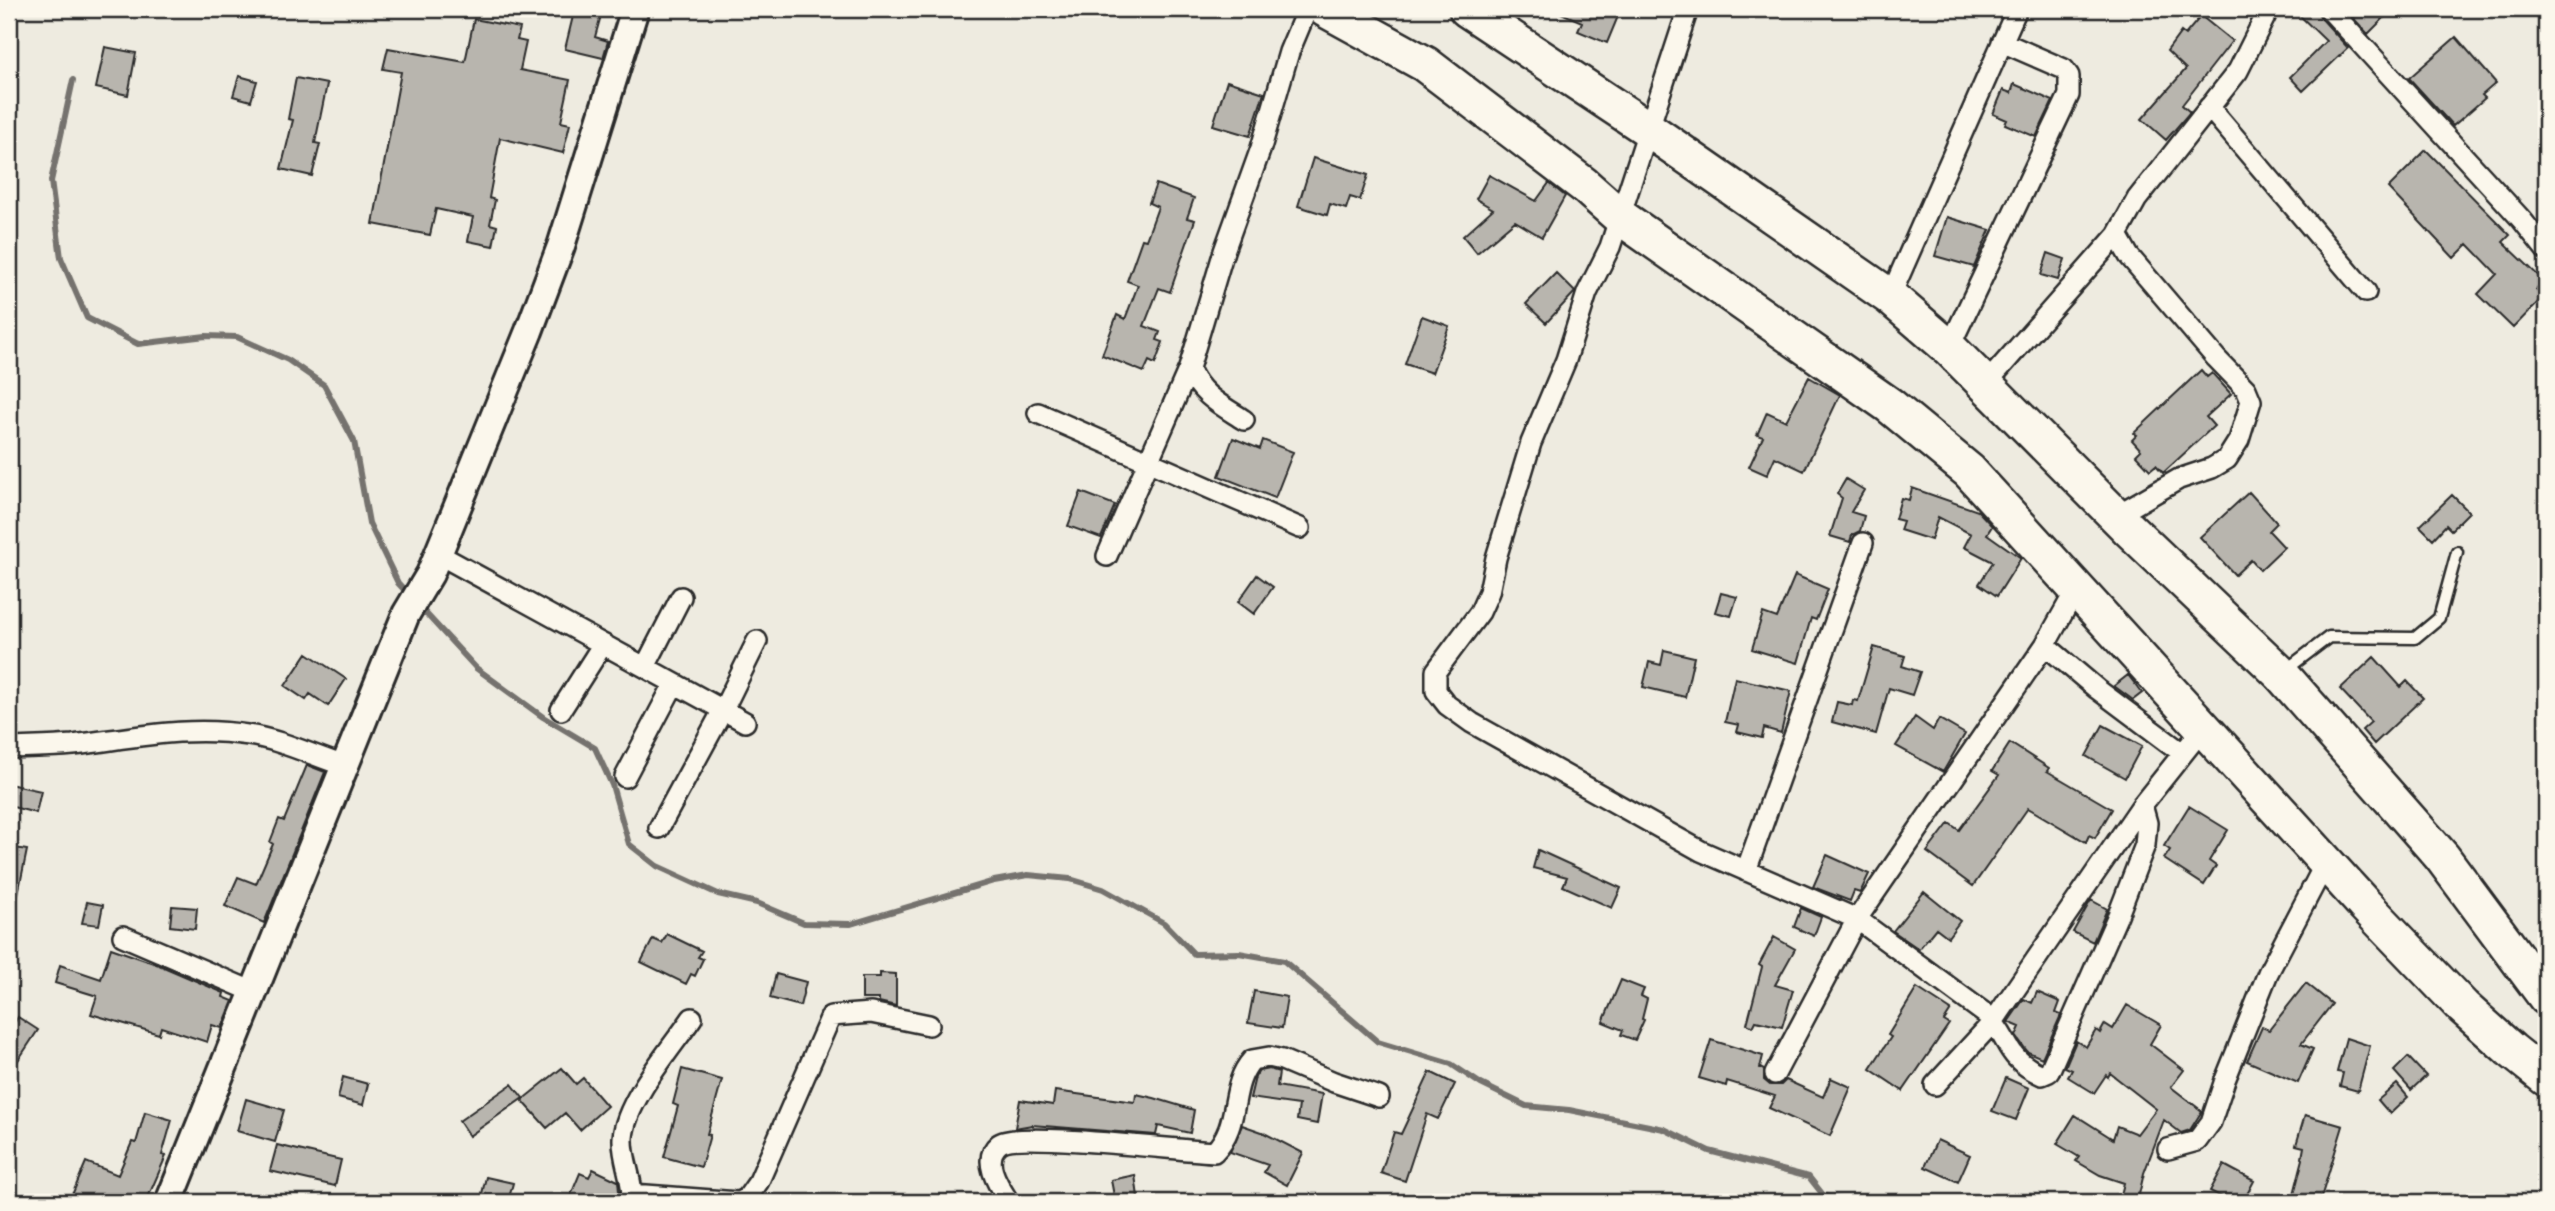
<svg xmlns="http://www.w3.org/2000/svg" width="2555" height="1211" font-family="'Architects Daughter',sans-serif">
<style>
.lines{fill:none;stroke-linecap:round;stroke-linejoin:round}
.stream{stroke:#74726e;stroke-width:6}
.building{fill:#b8b5ae;stroke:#2b2b2b;stroke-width:2}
.lane-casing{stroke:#2b2b2b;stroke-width:15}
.street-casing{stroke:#2b2b2b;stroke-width:24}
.secondary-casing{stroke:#2b2b2b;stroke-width:32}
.highway-casing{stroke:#2b2b2b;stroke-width:40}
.lane{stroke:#fbf7ec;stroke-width:10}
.street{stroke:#fbf7ec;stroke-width:19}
.secondary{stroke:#fbf7ec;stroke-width:26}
.highway{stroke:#fbf7ec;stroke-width:35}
</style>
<rect width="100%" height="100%" fill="#eeebe0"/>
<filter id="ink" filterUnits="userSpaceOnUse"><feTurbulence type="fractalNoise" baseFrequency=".0143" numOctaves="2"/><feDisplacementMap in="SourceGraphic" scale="14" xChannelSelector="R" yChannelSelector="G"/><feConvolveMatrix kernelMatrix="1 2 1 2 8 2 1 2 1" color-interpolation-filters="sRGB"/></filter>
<g filter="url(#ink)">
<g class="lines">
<path class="stream" d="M 73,80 L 51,181 L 61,258 L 87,318 L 138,344 L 206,336 L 237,337 L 288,360 L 324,385 L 354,441 L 369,523 L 398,583 L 409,595
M 419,606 L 476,668 L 543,717 L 595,748 L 612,785 L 629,844 L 657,866 L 718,894 L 757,903 L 804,923 L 851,924 L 994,881 L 1028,875 L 1070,879 L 1103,889 L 1164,923 L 1194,954 L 1239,953 L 1284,961 L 1378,1042 L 1451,1064 L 1481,1084 L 1526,1106 L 1569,1110 L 1664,1129 L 1709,1151 L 1809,1177 L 1824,1196 L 1848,1202
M 1859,1202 L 1960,1202"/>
</g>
<path class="building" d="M 1552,9 L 1621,9 L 1607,43 L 1578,31 L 1582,22 Z
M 2293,9 L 2317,9 L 2320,17 L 2348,48 L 2303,91 L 2290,77 L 2326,41 Z
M 2345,9 L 2393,9 L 2368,34 Z
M 574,12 L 600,19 L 595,37 L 608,41 L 603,58 L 565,49 Z
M 2201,16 L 2232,41 L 2182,105 L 2190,112 L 2166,140 L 2142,119 L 2186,69 L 2167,51 L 2181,32 L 2185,35 Z
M 474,19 L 520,28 L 517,40 L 526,42 L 520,70 L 570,80 L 561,122 L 570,124 L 563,153 L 500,138 L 489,198 L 495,200 L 490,224 L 497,226 L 493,246 L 468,241 L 473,217 L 436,209 L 430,235 L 373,224 L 401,72 L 383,69 L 388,48 L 465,62 Z
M 2456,37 L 2496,83 L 2482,95 L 2485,98 L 2453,126 L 2409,78 Z
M 105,47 L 136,53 L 128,95 L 96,88 Z
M 239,76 L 257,81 L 251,101 L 233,96 Z
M 296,78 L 327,84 L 315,143 L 320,144 L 312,176 L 281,169 L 293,120 L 288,119 Z
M 1227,81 L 1264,93 L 1250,136 L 1213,125 Z
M 2014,84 L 2053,101 L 2036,137 L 2005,124 L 2007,120 L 1993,114 L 2003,90 L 2011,93 Z
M 2426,150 L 2510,235 L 2503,242 L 2544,281 L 2536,290 L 2543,297 L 2513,328 L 2478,294 L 2497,274 L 2468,244 L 2454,258 L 2388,188 Z
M 1313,158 L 1368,175 L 1360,200 L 1350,197 L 1346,209 L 1330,204 L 1327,215 L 1298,206 Z
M 1489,175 L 1536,201 L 1549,183 L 1565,196 L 1542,237 L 1515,221 L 1477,253 L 1463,236 L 1493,209 L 1476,199 Z
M 1156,184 L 1194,198 L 1187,218 L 1195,220 L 1170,292 L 1159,288 L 1144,326 L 1160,332 L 1157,340 L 1163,342 L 1155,364 L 1149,361 L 1144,372 L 1102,355 L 1117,315 L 1125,319 L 1138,285 L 1127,281 L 1142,239 L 1146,240 L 1158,207 L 1149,203 Z
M 1947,217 L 1990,230 L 1974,267 L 1935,256 Z
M 2048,253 L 2065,259 L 2058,280 L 2041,275 Z
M 1556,273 L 1575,292 L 1546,323 L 1526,304 Z
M 1422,316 L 1449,326 L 1432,373 L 1405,364 Z
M 2201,370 L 2207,377 L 2212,373 L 2231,394 L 2206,417 L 2214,426 L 2163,473 L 2156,465 L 2150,470 L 2136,455 L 2141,450 L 2132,440 L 2137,435 L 2134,433 Z
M 1809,377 L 1840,395 L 1804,471 L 1775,457 L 1767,475 L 1749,467 L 1763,437 L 1757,435 L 1767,412 L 1786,421 Z
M 1233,438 L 1260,449 L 1263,440 L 1293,452 L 1275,498 L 1219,476 Z
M 1846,479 L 1864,490 L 1851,512 L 1864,516 L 1860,531 L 1852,535 L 1850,542 L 1830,536 L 1842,498 L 1837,494 Z
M 1912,488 L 1978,511 L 1992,526 L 1987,534 L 2021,558 L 1997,596 L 1979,584 L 1993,562 L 1964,547 L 1971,534 L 1938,517 L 1931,540 L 1900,530 L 1903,521 L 1895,519 L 1901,498 L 1909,500 Z
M 1081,492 L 1115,505 L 1101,538 L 1068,526 Z
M 2249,492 L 2277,523 L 2269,531 L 2284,547 L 2260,570 L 2251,560 L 2235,575 L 2200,537 Z
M 2452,495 L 2469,512 L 2451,530 L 2446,525 L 2433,539 L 2420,526 Z
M 1257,575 L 1273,587 L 1254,614 L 1238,602 Z
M 1795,575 L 1828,589 L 1816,620 L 1811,618 L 1798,663 L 1752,649 L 1763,613 L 1777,618 Z
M 1721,593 L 1737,597 L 1731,616 L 1715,612 Z
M 1874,647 L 1905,656 L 1902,666 L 1920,672 L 1912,695 L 1889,688 L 1876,734 L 1832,722 L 1837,702 L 1852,705 L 1853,700 L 1858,701 Z
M 1664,650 L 1694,657 L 1685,697 L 1643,687 L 1649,662 L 1661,665 Z
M 307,653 L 346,679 L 328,706 L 310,694 L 306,700 L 285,686 Z
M 2374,657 L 2401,687 L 2407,681 L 2423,698 L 2374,744 L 2362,730 L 2371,722 L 2340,689 Z
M 2128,675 L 2142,693 L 2133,700 L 2114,686 Z
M 1735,678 L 1791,691 L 1781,733 L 1764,728 L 1762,738 L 1737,732 L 1739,725 L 1725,722 Z
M 1915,717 L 1933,730 L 1939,719 L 1965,734 L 1943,772 L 1896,746 Z
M 2103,725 L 2142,746 L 2125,778 L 2086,756 Z
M 2010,743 L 2049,768 L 2047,771 L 2112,809 L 2095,838 L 2089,835 L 2086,842 L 2028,808 L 1973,886 L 1927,852 L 1949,823 L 1959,830 L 1999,775 L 1992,771 Z
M 307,765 L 325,772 L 264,923 L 225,906 L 238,877 L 256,884 L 273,844 L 270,842 L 279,819 L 284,821 Z
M 9,784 L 41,791 L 36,813 L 9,806 Z
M 2189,806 L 2228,830 L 2209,861 L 2216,866 L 2204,885 L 2164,859 L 2170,850 L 2164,846 Z
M 9,847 L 27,850 L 17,899 L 9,898 Z
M 1538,850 L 1621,888 L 1612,908 L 1563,886 L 1567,877 L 1533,868 Z
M 1827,855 L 1869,874 L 1860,893 L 1854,891 L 1850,901 L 1813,887 Z
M 1924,892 L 1960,921 L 1948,937 L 1936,928 L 1919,949 L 1893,931 Z
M 2091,900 L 2107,909 L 2093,942 L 2073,932 Z
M 87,902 L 103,905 L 99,925 L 82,923 Z
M 172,906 L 197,908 L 195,929 L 170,926 Z
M 1801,908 L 1821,917 L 1814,936 L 1794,927 Z
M 667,934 L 702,951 L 698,957 L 703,959 L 695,976 L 691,974 L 686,984 L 641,962 L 653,939 L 662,943 Z
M 1774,937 L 1795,949 L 1775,985 L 1793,990 L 1782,1027 L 1756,1021 L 1753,1027 L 1747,1024 L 1762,967 L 1759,965 Z
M 111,948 L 159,965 L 224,993 L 223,997 L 233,1001 L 222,1028 L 212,1025 L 207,1042 L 161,1027 L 159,1034 L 91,1014 L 97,996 L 55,983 L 60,965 L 101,979 Z
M 880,973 L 896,974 L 896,1006 L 879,1002 L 879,999 L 862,999 L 862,977 L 880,977 Z
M 776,974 L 806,982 L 800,1006 L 770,998 Z
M 1621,980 L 1644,989 L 1641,996 L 1647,999 L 1642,1019 L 1644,1020 L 1635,1040 L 1621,1035 L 1623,1030 L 1603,1022 Z
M 2306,983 L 2332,1004 L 2301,1044 L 2313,1049 L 2298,1083 L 2247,1061 L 2262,1027 L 2269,1030 Z
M 1917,988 L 1951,1010 L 1944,1021 L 1949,1024 L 1903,1091 L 1870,1069 L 1891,1037 L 1888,1035 Z
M 1254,991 L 1287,997 L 1282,1028 L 1248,1023 Z
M 2037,992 L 2060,1002 L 2056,1013 L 2061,1015 L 2042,1058 L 2028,1052 L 2024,1047 L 2016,1036 L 2020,1027 L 2008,1022 L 2024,999 L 2032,1003 Z
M 2127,1005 L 2161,1025 L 2150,1044 L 2184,1070 L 2171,1087 L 2202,1111 L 2190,1130 L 2181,1133 L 2164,1120 L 2144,1173 L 2138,1199 L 2121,1195 L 2124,1183 L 2100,1175 L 2076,1161 L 2079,1157 L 2057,1144 L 2075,1115 L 2113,1139 L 2117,1126 L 2137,1134 L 2156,1109 L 2110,1073 L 2108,1077 L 2106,1075 L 2094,1093 L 2068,1077 L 2072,1070 L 2065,1067 L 2076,1041 L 2086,1047 L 2096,1030 L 2100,1033 L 2105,1024 L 2113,1029 Z
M 18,1017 L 38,1030 L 9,1074 L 9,1032 Z
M 2346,1038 L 2370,1046 L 2358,1091 L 2340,1086 L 2343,1073 L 2337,1072 Z
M 1711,1040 L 1763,1056 L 1760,1068 L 1764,1070 L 1764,1080 L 1770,1085 L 1781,1085 L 1786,1080 L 1823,1097 L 1831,1078 L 1851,1087 L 1830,1136 L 1769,1108 L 1775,1096 L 1727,1081 L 1726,1086 L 1699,1078 Z
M 2408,1057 L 2426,1076 L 2411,1090 L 2394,1071 Z
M 562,1068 L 576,1084 L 583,1078 L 607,1106 L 580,1130 L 565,1113 L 547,1128 L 522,1100 Z
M 682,1069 L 722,1080 L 707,1134 L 710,1135 L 701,1167 L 664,1157 L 678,1106 L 673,1104 Z
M 1269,1069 L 1279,1072 L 1277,1086 L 1322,1094 L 1317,1124 L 1297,1120 L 1299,1105 L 1250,1098 L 1255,1077 L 1259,1071 Z
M 1430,1072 L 1455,1084 L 1438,1119 L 1427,1114 L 1405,1181 L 1381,1173 L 1394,1132 L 1401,1134 Z
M 343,1077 L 368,1084 L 363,1105 L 338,1098 Z
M 2006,1078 L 2029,1088 L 2016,1120 L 1992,1111 Z
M 512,1084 L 523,1098 L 469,1136 L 459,1121 Z
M 2397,1084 L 2408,1097 L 2390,1114 L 2378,1100 Z
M 1055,1091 L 1135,1102 L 1136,1094 L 1154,1098 L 1194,1110 L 1190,1133 L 1158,1126 L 1156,1135 L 1032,1125 L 1015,1128 L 1020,1100 L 1053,1105 Z
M 246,1099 L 284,1110 L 275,1142 L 237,1131 Z
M 145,1112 L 172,1120 L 162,1155 L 166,1156 L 146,1202 L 88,1202 L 72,1195 L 86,1162 L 118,1175 L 132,1142 L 136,1143 Z
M 2305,1115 L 2343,1126 L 2320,1201 L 2294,1194 L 2303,1159 L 2302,1158 L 2304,1147 L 2296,1145 Z
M 1242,1125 L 1262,1132 L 1303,1153 L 1287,1185 L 1264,1172 L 1268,1165 L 1230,1152 Z
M 1937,1140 L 1970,1155 L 1958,1182 L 1925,1167 Z
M 277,1145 L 341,1160 L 335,1186 L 270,1171 Z
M 2224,1165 L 2254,1181 L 2243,1202 L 2232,1202 L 2210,1191 Z
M 593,1169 L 618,1181 L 620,1202 L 568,1202 L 580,1173 L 589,1177 Z
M 1135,1175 L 1138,1197 L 1115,1201 L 1111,1180 Z
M 486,1177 L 513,1183 L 508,1202 L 480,1202 Z"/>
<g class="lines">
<g class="lane-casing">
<path id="lane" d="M 2287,669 L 2329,637 L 2415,638 L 2439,618 L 2457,552"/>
</g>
<g class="street-casing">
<path id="street" d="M 1688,9 L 1610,247 L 1587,293 L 1566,360 L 1531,443 L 1496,558 L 1489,592 L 1480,612 L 1436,671 L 1436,691 L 1447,705 L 1472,723 L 1701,851 L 1857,919 L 1987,1015 C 2011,1040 2004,1058 2042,1075 L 2049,1072 L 2118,915 L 2145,845 L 2147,823 L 2142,805
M 2329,9 L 2522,220 L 2546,250
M 2544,9 L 2546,11
M 2209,107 L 2366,292
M 2117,235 L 2129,256 L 2216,358 L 2246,389 L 2251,401 L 2239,440 L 2227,459 L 2212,468 L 2179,479 L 2117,515
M 1890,297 L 2017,9
M 1949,348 L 2069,95 L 2069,76 L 2064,69 L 2002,42
M 1985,385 L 2117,235 L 2137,199 L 2238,71 L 2269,9
M 1038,413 L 1300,528
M 1244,420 C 1221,405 1200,395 1189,368 L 1224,251 L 1261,148 L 1289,52 L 1307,9
M 438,554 L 745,722
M 1107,556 L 1189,368
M 2045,645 L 2097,689 L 2181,752
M 645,667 L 681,597
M 561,710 L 603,644
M 9,748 C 30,747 52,747 73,745 C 132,738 189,725 248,735 C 282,740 313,756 345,766
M 625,777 L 674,684
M 659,828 L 723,710 L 757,641
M 1746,871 L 1863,543
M 123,936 L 254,992
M 1775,1074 L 1857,919 L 2045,645 L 2077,588
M 1935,1085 L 1993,1022 L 2142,805 L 2204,727
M 2168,1149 L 2197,1141 L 2211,1122 L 2225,1080 L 2268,973 L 2326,862
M 633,1194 L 738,1202
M 632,1202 C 634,1181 622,1160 623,1138 C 625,1102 671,1049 692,1018
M 740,1202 L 747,1198 L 759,1181 L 831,1016 L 871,1013 L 929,1025
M 1009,1202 C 1000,1188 980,1160 999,1144 C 1016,1130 1182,1151 1214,1152 C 1242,1124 1228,1087 1252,1060 L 1269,1057 L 1282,1060 L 1334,1082 L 1379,1097"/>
</g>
<g class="secondary-casing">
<path id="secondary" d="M 169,1202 L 406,614 L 430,574 L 529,331 L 561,246 L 635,9"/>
</g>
<g class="highway-casing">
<path id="highway" d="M 1325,9 L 1425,64 L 1584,185 L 1619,216 L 1889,405 L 1969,471 L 2363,903 L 2463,1007 L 2511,1050 L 2546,1078
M 1467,9 L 1648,129 L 1890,297 L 1949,348 L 2128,528 L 2281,674 L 2442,857 L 2546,997"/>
</g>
<use href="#lane" class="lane"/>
<use href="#street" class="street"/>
<use href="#secondary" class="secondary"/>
<use href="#highway" class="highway"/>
</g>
</g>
<rect width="2555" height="1211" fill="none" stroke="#fbf7ec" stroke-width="35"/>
<rect x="18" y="18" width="2520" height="1176" fill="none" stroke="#2b2b2b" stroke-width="2.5" filter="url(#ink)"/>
</svg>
